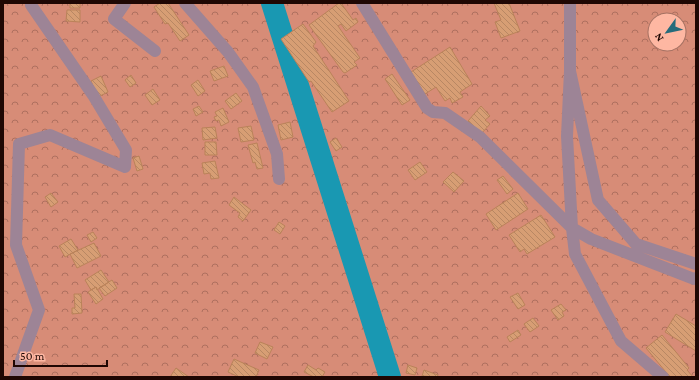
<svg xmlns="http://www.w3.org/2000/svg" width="699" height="380" font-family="'Crimson Pro',serif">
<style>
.forest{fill:url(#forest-crowns);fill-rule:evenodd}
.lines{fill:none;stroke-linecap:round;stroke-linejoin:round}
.river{stroke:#1998b2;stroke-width:22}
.building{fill:url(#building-back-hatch);stroke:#ba8259}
.minor{stroke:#9d8496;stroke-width:12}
</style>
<defs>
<pattern id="forest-crowns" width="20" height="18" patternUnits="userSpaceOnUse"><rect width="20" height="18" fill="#d78c77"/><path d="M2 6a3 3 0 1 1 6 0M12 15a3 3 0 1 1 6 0" fill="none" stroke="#ae705f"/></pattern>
<pattern id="building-back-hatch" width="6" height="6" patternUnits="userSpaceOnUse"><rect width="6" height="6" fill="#d79e74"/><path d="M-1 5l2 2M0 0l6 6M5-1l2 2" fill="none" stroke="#b88763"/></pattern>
</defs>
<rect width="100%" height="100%" fill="#feb7a2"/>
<path class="forest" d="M 3,3 L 696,3 L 696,377 L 3,377 ZM 655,20 L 679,20 L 679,44 L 655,44 Z"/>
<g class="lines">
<path class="river" d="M 272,3 L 390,377"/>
</g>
<path class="building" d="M 70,3 L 80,3 L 80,8 L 70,8 Z
M 160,3 L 168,3 L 189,35 L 180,41 L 168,23 L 165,24 L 154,7 Z
M 339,3 L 341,3 L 353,20 L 356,18 L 358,22 L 346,31 L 341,24 L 338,26 L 360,58 L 354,62 L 357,65 L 345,73 L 343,72 L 309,25 Z
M 494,3 L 509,3 L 520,31 L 501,38 L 495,22 L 501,20 Z
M 67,10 L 80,10 L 80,22 L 66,21 Z
M 303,24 L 316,42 L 313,46 L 349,101 L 332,112 L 311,81 L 309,82 L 281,39 Z
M 450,47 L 472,84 L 460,92 L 463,97 L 452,103 L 450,98 L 445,101 L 436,87 L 425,94 L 411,72 Z
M 224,66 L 228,76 L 214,81 L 210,71 Z
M 392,74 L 410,100 L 402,105 L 385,79 Z
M 131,75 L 136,83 L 130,87 L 125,80 Z
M 101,76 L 108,92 L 98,97 L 91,81 Z
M 198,80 L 205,91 L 198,96 L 191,85 Z
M 153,89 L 160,100 L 152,105 L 145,95 Z
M 236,93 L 242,101 L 231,109 L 225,101 Z
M 199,106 L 203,112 L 196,116 L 193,109 Z
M 481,106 L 490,116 L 485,120 L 490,124 L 481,134 L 468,121 Z
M 223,108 L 229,122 L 221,126 L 219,120 L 216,121 L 214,117 L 217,116 L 215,112 Z
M 290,122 L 293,137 L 281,140 L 278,125 Z
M 251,126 L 254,140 L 241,142 L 238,128 Z
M 215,127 L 217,138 L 203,140 L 202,128 Z
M 336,138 L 342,147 L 336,151 L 330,142 Z
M 205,142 L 216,142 L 217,155 L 205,155 Z
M 257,143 L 263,168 L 257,169 L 255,162 L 253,163 L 248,145 Z
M 139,156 L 143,169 L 137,171 L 133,158 Z
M 215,161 L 219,178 L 211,179 L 210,173 L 204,174 L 202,163 Z
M 420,162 L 427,172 L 415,180 L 408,170 Z
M 453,172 L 464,181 L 454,192 L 443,182 Z
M 503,176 L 513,189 L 507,194 L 497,180 Z
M 51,193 L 58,202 L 51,207 L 45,197 Z
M 518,193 L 528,209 L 496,230 L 486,214 Z
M 234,197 L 251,210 L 243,221 L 238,217 L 240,213 L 229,205 Z
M 541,215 L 555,237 L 527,254 L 524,249 L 520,252 L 509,235 Z
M 279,222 L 285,226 L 280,234 L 274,230 Z
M 93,232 L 97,238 L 91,242 L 87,235 Z
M 71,239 L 78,250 L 65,257 L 59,246 Z
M 94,243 L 101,256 L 77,268 L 70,254 Z
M 101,270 L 109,282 L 97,290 L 96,287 L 91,290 L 85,280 Z
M 112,280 L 117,288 L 105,296 L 99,288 Z
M 96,287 L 103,299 L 96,304 L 88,292 Z
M 518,293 L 525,305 L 518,309 L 510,297 Z
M 74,294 L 81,294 L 82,313 L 72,314 L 72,308 L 75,308 Z
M 561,304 L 566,310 L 562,312 L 564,316 L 558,320 L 551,310 Z
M 676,314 L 696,326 L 696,351 L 665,332 Z
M 533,318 L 539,326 L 530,332 L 524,324 Z
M 518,330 L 521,335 L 510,342 L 507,337 Z
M 662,335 L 689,368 L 687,370 L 693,377 L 670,377 L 646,348 Z
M 260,342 L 273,347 L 267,359 L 255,353 Z
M 234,359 L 259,370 L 256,377 L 239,377 L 228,372 Z
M 308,365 L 316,370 L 318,368 L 325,372 L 322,377 L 314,377 L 304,372 Z
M 408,365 L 417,368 L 415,375 L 406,373 Z
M 176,368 L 189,377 L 170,377 Z
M 424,370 L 438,375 L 437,377 L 422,376 Z"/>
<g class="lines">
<path class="minor" d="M 125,3 L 114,19 L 155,51
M 185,3 L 228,52 L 253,87 L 277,154 L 279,179
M 362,3 L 427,108 L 433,112 L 445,113 L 480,137 L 572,228 L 591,239 L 694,279 L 696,278
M 570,3 L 570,71 L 598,200 L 636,244 L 696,264
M 570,71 L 567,136 L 572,228 L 575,254 L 621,341 L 663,377
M 15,377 L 39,310 L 16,245 L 19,144 L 50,135 L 125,167 L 126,150 L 93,95 L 31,5 L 32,3"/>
</g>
<rect width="699" height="380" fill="none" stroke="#1f0703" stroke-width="8"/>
<g transform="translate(667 32) rotate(237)"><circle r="19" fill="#feb7a2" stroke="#a57162"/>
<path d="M0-3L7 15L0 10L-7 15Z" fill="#266b7b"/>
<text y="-6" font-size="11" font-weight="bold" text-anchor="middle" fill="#1f0703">N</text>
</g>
<path d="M14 360v6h93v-6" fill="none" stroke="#1f0703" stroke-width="2"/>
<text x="20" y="360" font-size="12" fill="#1f0703" stroke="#feb7a2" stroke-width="3" paint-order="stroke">50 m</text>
</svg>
